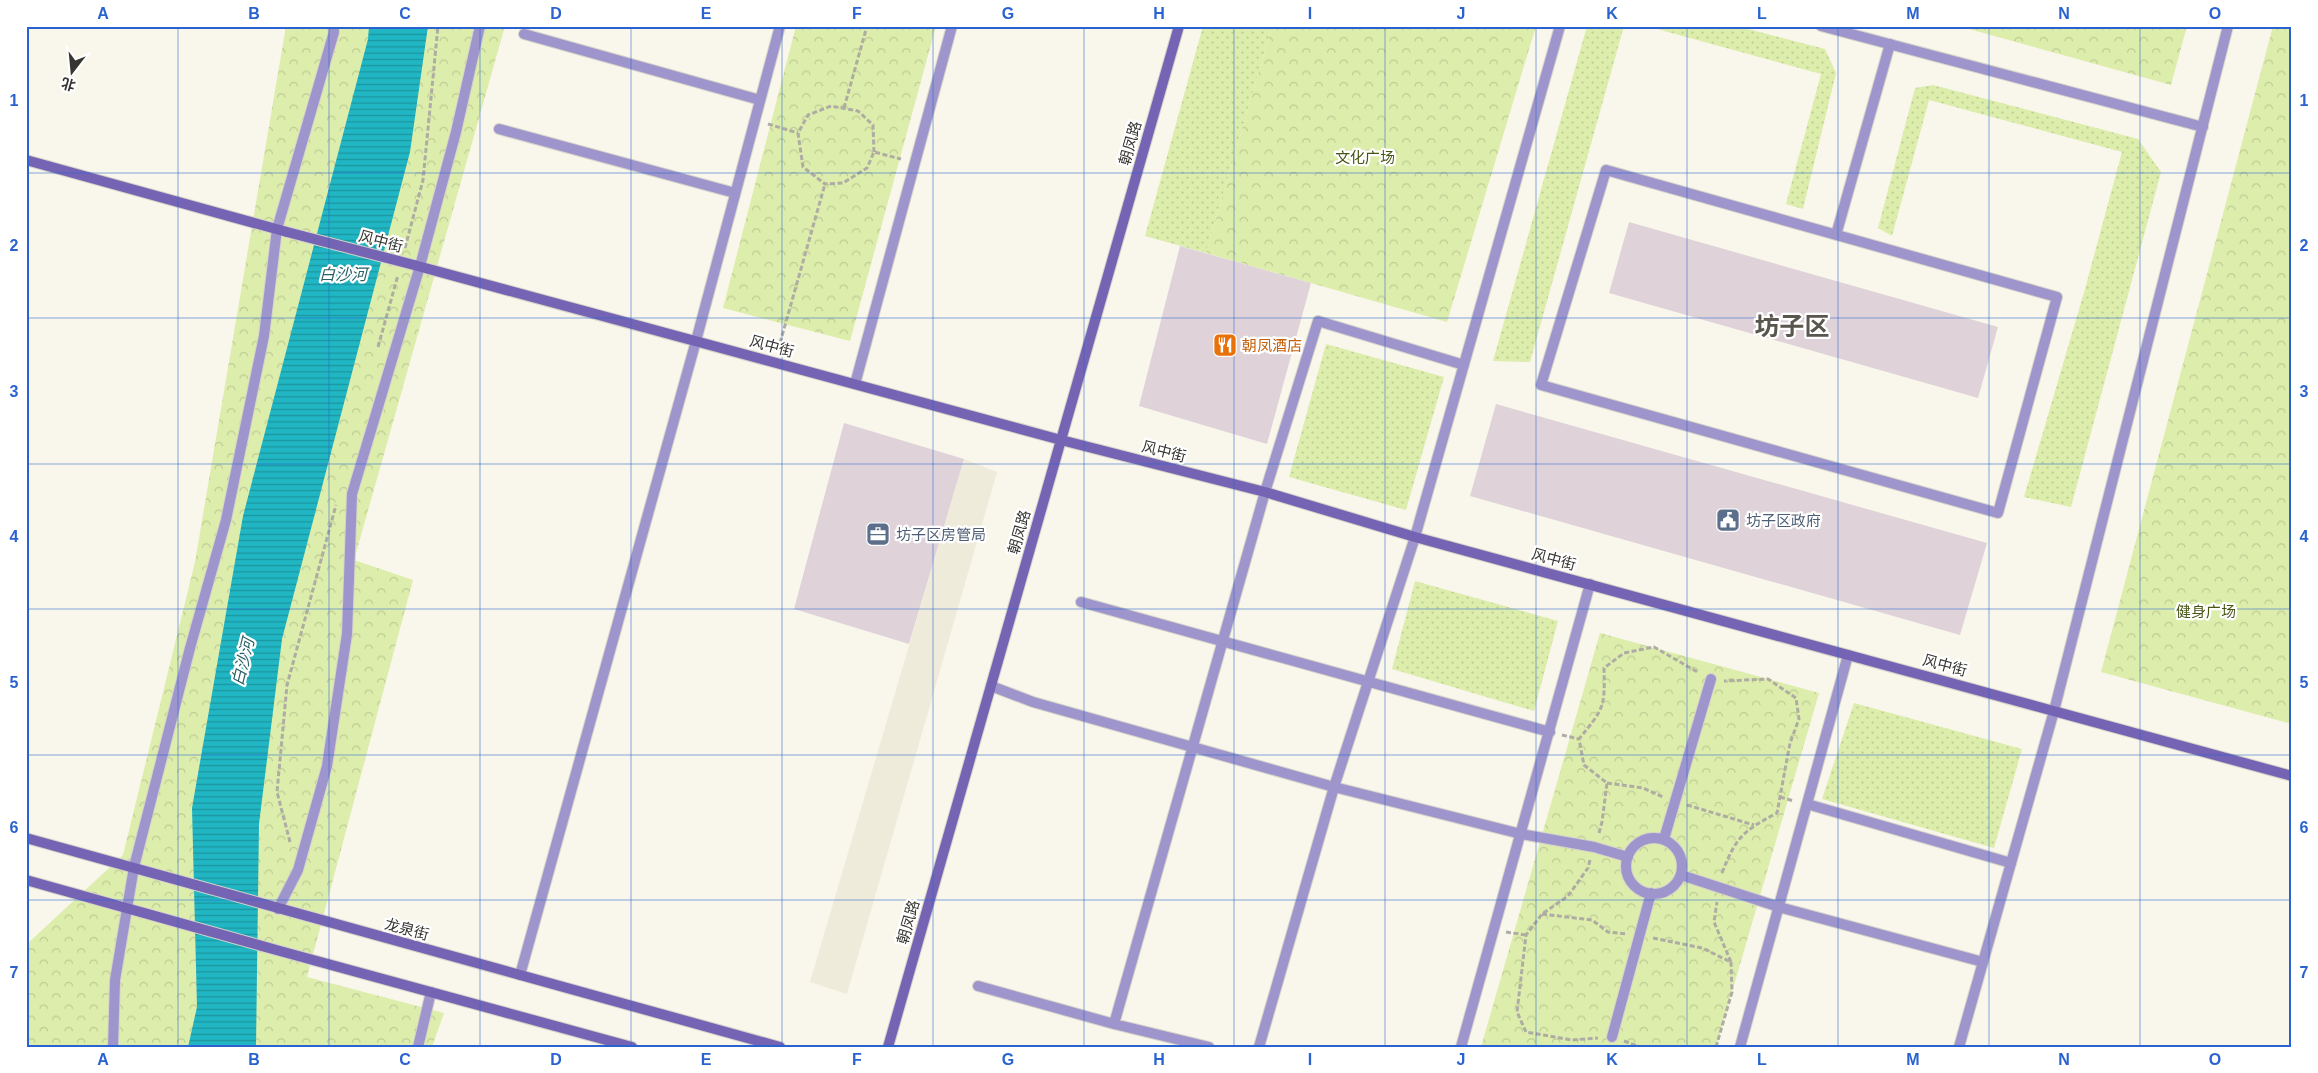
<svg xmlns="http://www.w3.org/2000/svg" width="2318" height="1073" font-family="Arial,'Noto Sans SC',sans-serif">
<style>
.built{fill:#efebda}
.grass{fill:url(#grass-dots)}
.park{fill:url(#park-crowns)}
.water{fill:url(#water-rules)}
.building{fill:#dfd3d9}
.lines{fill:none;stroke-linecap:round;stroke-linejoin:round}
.lane-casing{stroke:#d6d3ca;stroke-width:12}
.street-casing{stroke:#d6d3ca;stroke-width:12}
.secondary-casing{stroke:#d6d3ca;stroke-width:12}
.path{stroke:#aeaca3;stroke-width:3;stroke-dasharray:5 2.5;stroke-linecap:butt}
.lane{stroke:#9d95cb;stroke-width:10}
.street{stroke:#9d95cb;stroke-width:10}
.secondary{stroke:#7564b3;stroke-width:10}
.secondary-bridge-casing{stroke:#d6d3ca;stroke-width:12;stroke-linecap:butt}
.secondary-bridge{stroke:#7564b3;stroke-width:10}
.grid{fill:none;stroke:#2a63d1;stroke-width:1;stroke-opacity:0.55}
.labels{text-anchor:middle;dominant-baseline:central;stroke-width:4.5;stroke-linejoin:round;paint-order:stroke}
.street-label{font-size:15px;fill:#363531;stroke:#fff}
.park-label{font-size:15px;fill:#495515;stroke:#fff}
.food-label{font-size:15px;fill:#c56008;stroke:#fff;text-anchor:start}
.service-label{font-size:15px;fill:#4e5e75;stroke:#fff;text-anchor:start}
.water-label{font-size:16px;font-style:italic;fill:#296066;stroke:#fff}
.town-label{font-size:25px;font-weight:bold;fill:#58564d;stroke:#fff}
.neatline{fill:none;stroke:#2a63d1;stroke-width:2}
.grid-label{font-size:16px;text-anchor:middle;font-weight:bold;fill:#2a63d1}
</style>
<defs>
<pattern id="grass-dots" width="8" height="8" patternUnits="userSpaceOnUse" patternTransform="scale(1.25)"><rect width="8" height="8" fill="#ddedac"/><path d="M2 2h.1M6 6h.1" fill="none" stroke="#becc94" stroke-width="1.8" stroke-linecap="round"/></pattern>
<pattern id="park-crowns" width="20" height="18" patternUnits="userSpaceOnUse" patternTransform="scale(1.25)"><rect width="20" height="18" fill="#ddedac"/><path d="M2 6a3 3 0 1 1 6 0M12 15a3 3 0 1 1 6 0" fill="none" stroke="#becc94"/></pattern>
<pattern id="water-rules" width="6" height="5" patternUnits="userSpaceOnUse" patternTransform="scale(1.25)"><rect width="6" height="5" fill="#20b6c3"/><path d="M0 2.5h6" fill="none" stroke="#1d959f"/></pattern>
</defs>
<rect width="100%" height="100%" fill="#f9f6eb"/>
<path class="built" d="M 964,459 L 997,472 L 847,994 L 810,982 Z"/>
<path class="grass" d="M 1203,26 L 1272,26 L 1206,253 L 1145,236 Z
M 1587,26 L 1624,26 L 1530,362 L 1493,361 Z
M 1646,26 L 1736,26 L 1825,49 L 1836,73 L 1803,209 L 1786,204 L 1821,74 Z
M 1933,85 L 2138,139 L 2161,172 L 2071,507 L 2024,497 L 2085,289 L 2122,152 L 1929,100 L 1892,236 L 1878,228 L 1915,88 Z
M 1326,344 L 1444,377 L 1406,510 L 1289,477 Z
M 1415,581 L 1558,621 L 1534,711 L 1392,669 Z
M 1854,703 L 2022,749 L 1994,848 L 1822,799 Z"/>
<path class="park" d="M 286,26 L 505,26 L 354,560 L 413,580 L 307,977 L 444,1013 L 432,1047 L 26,1047 L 26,945 L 123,855 L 195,562 Z
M 796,26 L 936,26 L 850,341 L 723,308 Z
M 1272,26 L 1536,26 L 1447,322 L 1206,253 Z
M 1958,26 L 2187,26 L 2171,85 Z
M 2273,26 L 2292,26 L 2292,724 L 2101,672 Z
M 1600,633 L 1819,693 L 1716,1047 L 1481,1047 Z"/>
<path class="water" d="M 369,26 L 428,26 L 410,152 L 282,639 L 259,824 L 256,1047 L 188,1047 L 197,1007 L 192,808 L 243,516 L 368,39 Z"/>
<path class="building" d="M 1629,222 L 1998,327 L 1978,398 L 1609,293 Z
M 1180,246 L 1311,283 L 1267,444 L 1139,406 Z
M 1496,404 L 1987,543 L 1960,635 L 1470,496 Z
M 844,423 L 964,459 L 909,644 L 794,609 Z"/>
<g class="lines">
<g class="lane-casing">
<path id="lane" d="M 524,34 L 760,100
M 499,129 L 735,193
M 1606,170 L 2057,297 L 1998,513 L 1541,385 Z
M 1836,235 L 1890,44
M 855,384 L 952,26
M 1081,602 L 1550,732
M 991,686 L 1033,702 L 1334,787 L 1521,834
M 1807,804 L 2011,863
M 1779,907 L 1983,962
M 278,909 L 298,870 L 327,766 L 347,634 L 352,494 L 420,266 L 456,132 L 480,26
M 978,986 L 1114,1024 L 1209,1047
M 1114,1024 L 1265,492
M 113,1047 L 115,980 L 134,867 L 190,648 L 226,520 L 264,336 L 277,229 L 334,32 L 333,26
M 418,1047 L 431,992
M 1259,1047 L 1334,787 L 1415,537
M 1461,1047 L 1590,584
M 1740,1047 L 1848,655"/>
</g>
<g class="street-casing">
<path id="street" d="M 1821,26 L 2203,127
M 1265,492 L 1318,321 L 1464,365
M 1415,537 L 1560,26
M 1521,834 L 1594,847 L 1628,857
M1626 866a28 28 0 1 1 56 0a28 28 0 1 1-56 0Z
M 1664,839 L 1711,679
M 1681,875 L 1779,907
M 520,975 L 696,341 L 780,26
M 1612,1037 L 1651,893
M 1959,1047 L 2054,711 L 2228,26"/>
</g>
<g class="secondary-casing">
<path id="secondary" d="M 26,160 L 287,232
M 414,265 L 1061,440 L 1265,492 L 1415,537 L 2292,776
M 26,838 L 780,1047
M 26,880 L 280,951 L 632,1047
M 888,1047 L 1179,26"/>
</g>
<path class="path" d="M 844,108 L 867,26
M 768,124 L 798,133
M 874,152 L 873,125 L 858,111 L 831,106 L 808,115 L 798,133 L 803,167 L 825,184 L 843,183 L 867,168 L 874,152 L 901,159
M 405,248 L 423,180 L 438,26
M 378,347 L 398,275
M 778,350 L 825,184
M 1562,735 L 1579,739
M 1607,783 L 1643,788 L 1663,797
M 1780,797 L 1794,801
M 1687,805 L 1754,825
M 1599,833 L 1602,822 L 1607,783 L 1584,765 L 1579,739 C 1604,708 1605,708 1604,668 L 1624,653 L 1654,647 L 1699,673
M 290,842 L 277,792 L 287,685 L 336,505
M 1590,860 L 1588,868 L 1568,896 L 1542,914 L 1526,935 L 1517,1012 L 1526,1032 L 1572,1040 L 1598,1038
M 1722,873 C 1736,837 1743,831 1777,813 L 1790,743 L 1799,719 L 1796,698 L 1768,679 L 1724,681
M 1542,914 L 1592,920 L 1608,932 L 1627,934
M 1506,932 L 1526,935
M 1653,938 L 1702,948 L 1731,962 L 1714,922 L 1717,902
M 1624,1041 L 1640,1047
M 1716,1047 L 1732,992 L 1731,962"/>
<use href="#lane" class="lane"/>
<use href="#street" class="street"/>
<use href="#secondary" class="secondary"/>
<g class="secondary-bridge-casing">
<path id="secondary-bridge" d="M 287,232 L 414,265"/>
</g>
<use href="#secondary-bridge" class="secondary-bridge"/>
</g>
<path class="grid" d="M 178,26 L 178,1047M 329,26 L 329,1047M 480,26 L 480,1047M 631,26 L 631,1047M 782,26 L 782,1047M 933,26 L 933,1047M 1084,26 L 1084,1047M 1234,26 L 1234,1047M 1385,26 L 1385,1047M 1536,26 L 1536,1047M 1687,26 L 1687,1047M 1838,26 L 1838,1047M 1989,26 L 1989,1047M 2140,26 L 2140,1047M 26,173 L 2292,173M 26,318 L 2292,318M 26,464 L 2292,464M 26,609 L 2292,609M 26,755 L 2292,755M 26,900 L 2292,900"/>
<defs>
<g id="restaurant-square" transform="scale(1.25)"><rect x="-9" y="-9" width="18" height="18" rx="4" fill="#e8710a" stroke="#fff"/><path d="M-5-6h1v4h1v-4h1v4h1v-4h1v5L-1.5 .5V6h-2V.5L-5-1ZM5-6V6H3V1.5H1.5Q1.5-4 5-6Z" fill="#fff"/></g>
<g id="civic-square" transform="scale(1.25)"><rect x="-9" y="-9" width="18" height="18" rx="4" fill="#5c6f8a" stroke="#fff"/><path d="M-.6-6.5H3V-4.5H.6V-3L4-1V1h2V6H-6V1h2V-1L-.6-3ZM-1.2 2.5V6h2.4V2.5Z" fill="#fff"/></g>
<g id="office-square" transform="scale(1.25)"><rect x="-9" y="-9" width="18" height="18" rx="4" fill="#5c6f8a" stroke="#fff"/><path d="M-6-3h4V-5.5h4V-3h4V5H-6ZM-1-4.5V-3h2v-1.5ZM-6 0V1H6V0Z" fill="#fff"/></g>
</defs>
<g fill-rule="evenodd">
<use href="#restaurant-square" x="1225" y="345"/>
<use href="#civic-square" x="1728" y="520"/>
<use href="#office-square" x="878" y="534"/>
</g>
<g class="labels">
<g class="street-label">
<text transform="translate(1130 143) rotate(-74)">朝凤路</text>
<text transform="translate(381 241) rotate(15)">风中街</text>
<text transform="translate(772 346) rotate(15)">风中街</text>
<text transform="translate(1164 451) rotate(14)">风中街</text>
<text transform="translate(1019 532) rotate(-74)">朝凤路</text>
<text transform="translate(1554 559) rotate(15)">风中街</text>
<text transform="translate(1945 665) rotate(15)">风中街</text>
<text transform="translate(908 922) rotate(-74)">朝凤路</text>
<text transform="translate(407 929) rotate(15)">龙泉街</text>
</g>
<g class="park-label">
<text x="1365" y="157">文化广场</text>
<text x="2206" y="611">健身广场</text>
</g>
<g class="food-label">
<text x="1242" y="345">朝凤酒店</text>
</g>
<g class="service-label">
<text x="1746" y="520">坊子区政府</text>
<text x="896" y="534">坊子区房管局</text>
</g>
<g class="water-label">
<text x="343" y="274">白沙河</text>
<text transform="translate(243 662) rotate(-76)">白沙河</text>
</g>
<g class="town-label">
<text x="1792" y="326">坊子区</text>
</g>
</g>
<rect width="2318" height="1073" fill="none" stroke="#ffffff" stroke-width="55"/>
<g transform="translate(72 72) rotate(196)" stroke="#ffffff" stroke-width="4" paint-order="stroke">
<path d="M0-4L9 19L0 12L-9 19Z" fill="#363531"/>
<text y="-8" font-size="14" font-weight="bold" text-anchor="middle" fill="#363531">北</text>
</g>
<rect x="28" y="28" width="2262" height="1018" class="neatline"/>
<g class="grid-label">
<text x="103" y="19">A</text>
<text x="254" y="19">B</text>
<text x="405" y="19">C</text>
<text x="556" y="19">D</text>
<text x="706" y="19">E</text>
<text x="857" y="19">F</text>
<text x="1008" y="19">G</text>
<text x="1159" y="19">H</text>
<text x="1310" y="19">I</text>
<text x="1461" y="19">J</text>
<text x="1612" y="19">K</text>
<text x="1762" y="19">L</text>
<text x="1913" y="19">M</text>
<text x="2064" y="19">N</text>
<text x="2215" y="19">O</text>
<text x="14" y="106">1</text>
<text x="2304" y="106">1</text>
<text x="14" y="251">2</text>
<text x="2304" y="251">2</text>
<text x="14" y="397">3</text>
<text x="2304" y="397">3</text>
<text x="14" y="542">4</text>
<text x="2304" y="542">4</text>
<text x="14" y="688">5</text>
<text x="2304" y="688">5</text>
<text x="14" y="833">6</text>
<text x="2304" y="833">6</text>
<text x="14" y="978">7</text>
<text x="2304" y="978">7</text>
<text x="103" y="1065">A</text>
<text x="254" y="1065">B</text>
<text x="405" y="1065">C</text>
<text x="556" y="1065">D</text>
<text x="706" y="1065">E</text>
<text x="857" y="1065">F</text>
<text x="1008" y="1065">G</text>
<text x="1159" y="1065">H</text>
<text x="1310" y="1065">I</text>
<text x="1461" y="1065">J</text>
<text x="1612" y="1065">K</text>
<text x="1762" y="1065">L</text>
<text x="1913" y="1065">M</text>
<text x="2064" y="1065">N</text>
<text x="2215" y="1065">O</text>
</g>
</svg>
